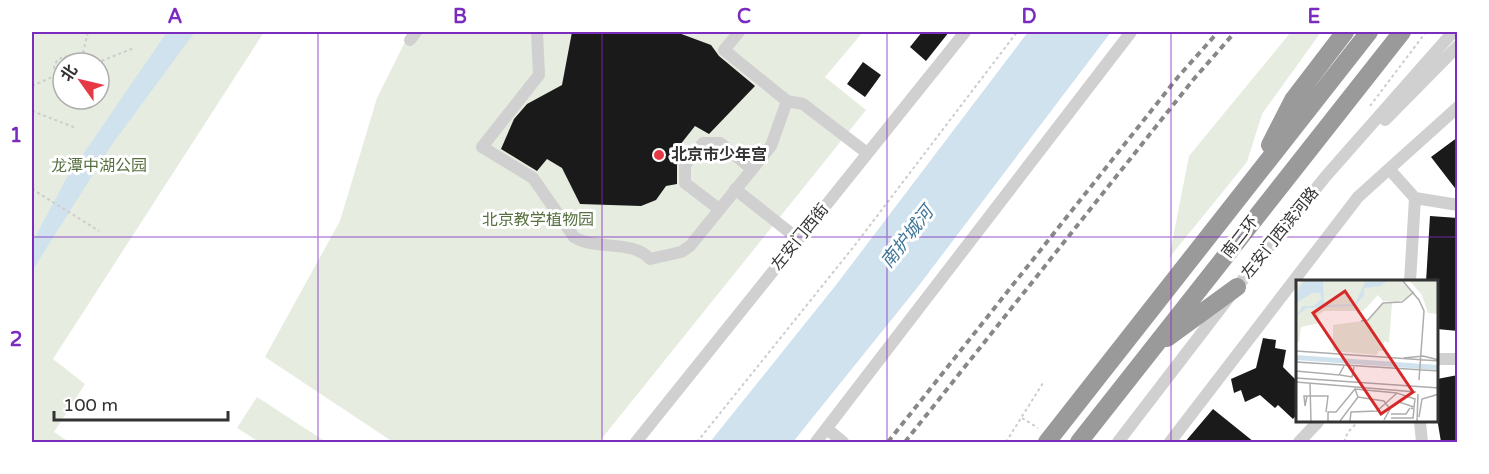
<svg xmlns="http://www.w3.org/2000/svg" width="1489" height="474" font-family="'Varela Round','Noto Sans SC',sans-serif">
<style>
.green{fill:#e6ecdf;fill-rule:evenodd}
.water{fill:#cfe2ee}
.building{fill:#1a1a1a}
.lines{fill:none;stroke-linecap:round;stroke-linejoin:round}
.path{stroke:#cdcdcd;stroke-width:2;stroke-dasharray:3 3;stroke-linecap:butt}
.minor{stroke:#d0d0d0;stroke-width:12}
.highway{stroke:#9a9a9a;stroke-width:18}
.rail{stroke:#888;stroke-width:4;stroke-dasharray:6 4.5;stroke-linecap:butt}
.grid{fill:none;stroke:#7b2cbf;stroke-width:1.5;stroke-opacity:0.55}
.poi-dot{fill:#e63946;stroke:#fff;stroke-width:2}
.labels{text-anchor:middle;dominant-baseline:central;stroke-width:6;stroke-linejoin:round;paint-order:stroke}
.poi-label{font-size:16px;font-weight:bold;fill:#333;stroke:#fff;text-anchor:start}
.park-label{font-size:16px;fill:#56703f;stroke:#fff}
.street-label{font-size:16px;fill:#333;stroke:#fff}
.water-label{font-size:18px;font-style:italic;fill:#3f7597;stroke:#fff}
.inset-road{fill:none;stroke:#adadad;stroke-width:1.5}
.view{fill:#d62828;fill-opacity:0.15;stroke:#d62828;stroke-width:3}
.inset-edge{fill:none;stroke:#333;stroke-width:3}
.neatline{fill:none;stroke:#7b2cbf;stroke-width:2}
.grid-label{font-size:20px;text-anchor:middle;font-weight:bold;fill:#7b2cbf}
</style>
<rect width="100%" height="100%" fill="#fff"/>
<path class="green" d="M 32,32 L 264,32 L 53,359 L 85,384 L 54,432 L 69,442 L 32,442 ZM 63,63 L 99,63 L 99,99 L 63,99 Z
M 410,32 L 863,32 L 825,77 L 866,110 L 599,442 L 393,442 L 265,357 L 340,221 L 377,98 Z
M 1291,32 L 1321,32 L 1262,114 L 1247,162 L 1169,258 L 1189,156 Z
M 257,397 L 326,442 L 259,442 L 237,428 Z"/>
<path class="water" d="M 167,32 L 195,32 L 113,143 L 32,271 L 32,243 L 66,179 Z
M 1028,32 L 1111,32 L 917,288 L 793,442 L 710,442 L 836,285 Z"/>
<path class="building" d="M 572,32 L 676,32 L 711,45 L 719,56 L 755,86 L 709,134 L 695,126 L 676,150 L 680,158 L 677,165 L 677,184 L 666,186 L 656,200 L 641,206 L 580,204 L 562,168 L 547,159 L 537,171 L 501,149 L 514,119 L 527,104 L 562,85 Z
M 922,32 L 949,32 L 926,61 L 910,47 Z
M 863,62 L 881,75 L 865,97 L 847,84 Z
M 1458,137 L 1458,192 L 1431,157 Z
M 1430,216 L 1458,218 L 1458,331 L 1437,329 L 1437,282 L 1426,282 Z
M 1263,338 L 1276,340 L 1275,348 L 1286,350 L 1283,367 L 1297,381 L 1297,414 L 1293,419 L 1278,405 L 1275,408 L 1260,395 L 1245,402 L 1241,390 L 1234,393 L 1231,379 L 1256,368 Z
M 1458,375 L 1458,442 L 1441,442 L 1437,418 L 1437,379 Z
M 1213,409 L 1254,442 L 1185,442 Z"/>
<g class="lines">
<path class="path" d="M 77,63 L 82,57 L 88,32
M 96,63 L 134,48
M 63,83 L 56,78 L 54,66 L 58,59 L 71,55
M 32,86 L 63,72
M 1370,106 L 1426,32
M 32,111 L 76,128
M 32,189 L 99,231
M 1022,418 L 1038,428
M 697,442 L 855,245 L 1017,32
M 1006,442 L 1043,383
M 1344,442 L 1348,432 L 1358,422"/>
<path class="minor" d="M 537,32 L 539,75 L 482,147 L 533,178 L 574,237 C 596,251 632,239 650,259 L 681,252 L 690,246 L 771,146 L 787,101 L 724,50 L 739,32
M 410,40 L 416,32
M 787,101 L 803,104 L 867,153
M 1385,120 L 1458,46
M 735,189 L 798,239
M 1415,198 L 1458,205
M 719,209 L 685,183 L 685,165 L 703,143 L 720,143 L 752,169
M 1410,282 L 1415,198 L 1389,169 L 1458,107
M 1436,359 L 1458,359
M 1420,422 L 1422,442
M 827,429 L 843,442
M 636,442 L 965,32
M 816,442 L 1131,32
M 1118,442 L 1237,287 L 1326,176 L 1453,32
M 1170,442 L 1358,197 L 1389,169
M 1299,442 L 1318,422"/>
<path class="highway" d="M 1270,145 L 1293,100 L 1345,32
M 1167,338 L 1237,287
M 1047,442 L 1369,32
M 1079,442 L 1402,32"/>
<path class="rail" d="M 888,442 L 1178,77 L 1218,32
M 905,442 L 1193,80 L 1235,32"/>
</g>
<path class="grid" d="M 318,32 L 318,442M 602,32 L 602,442M 887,32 L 887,442M 1171,32 L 1171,442M 32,237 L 1458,237"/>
<circle class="poi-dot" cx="659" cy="155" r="6"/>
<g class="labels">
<g class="poi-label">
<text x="671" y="155">北京市少年宫</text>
</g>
<g class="park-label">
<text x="99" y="166">龙潭中湖公园</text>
<text x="538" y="220">北京教学植物园</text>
</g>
<g class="street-label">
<text transform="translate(1280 233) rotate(-51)">左安门西滨河路</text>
<text transform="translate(800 237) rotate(-51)">左安门西街</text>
<text transform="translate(1240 237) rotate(-52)">南二环</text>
</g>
<g class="water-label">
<text transform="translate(907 237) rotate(-52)">南护城河</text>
</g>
</g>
<g transform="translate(1296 280)">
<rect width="142" height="142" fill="#fff"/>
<path d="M 5,0 L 104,0 L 117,13 L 103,22 L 87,21 L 82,15 L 67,31 L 28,31 L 22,35 L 23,43 L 5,47 L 3,62 L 0,62 L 0,7 ZM 113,0 L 142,0 L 142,34 L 132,33 L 126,15 ZM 96,23 L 93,63 L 88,61 L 87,71 L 82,71 L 81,75 L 37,71 L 37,45 L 73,40 L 87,24 Z" fill="#e6ecdf"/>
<path d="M 10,0 L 27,0 L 28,25 L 59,24 L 70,0 L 92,0 L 84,6 L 68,8 L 68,15 L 59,26 L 11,28 L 0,36 L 7,26 L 18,26 L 26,18 L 24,13 L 16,13 L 0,23 L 3,7 ZM 0,75 L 142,85 L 142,90 L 0,80 Z" fill="#cfe2ee"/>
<path class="inset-road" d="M 106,0 L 123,20 L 128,31 L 123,100M 65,41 L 72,40 L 87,23 L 106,22 L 118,12M 0,71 L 143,81M 108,78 L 127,76 L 143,80M 0,82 L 143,91M 0,91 L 43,95 L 48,86M 44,95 L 56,97 L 58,87M 0,98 L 143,108M 0,102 L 120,112M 14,103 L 15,142M 59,109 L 101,113M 11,116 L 9,126 L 8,116 L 32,116 L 30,132M 95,134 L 110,134 L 114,128M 123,137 L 126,119 L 143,114M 95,138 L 117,138 L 118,129 L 115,128M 44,141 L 62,117 L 88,121 L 94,129 L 88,140M 54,141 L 55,132 L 81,131 L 101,113 L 119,119 L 118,127 L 103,122 L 93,129M 0,142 L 129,142M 32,142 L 32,132 L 40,132 L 59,109 L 62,117M 121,142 L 122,114"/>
<path class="view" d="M 49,11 L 117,112 L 85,134 L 17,33 Z"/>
<rect width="142" height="142" class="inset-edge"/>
</g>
<rect width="1489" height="474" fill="none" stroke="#ffffff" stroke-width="66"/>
<g transform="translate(81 81) rotate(304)"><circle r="28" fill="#ffffff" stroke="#adadad" stroke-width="1.5"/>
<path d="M0-4.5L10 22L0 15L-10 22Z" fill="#e63946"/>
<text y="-9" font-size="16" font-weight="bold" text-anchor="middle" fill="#333333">北</text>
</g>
<path d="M54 411v9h174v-9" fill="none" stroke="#333333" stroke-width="3"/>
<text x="63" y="411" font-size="18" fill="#333333" stroke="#ffffff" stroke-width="4.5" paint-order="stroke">100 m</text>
<rect x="33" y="33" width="1423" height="408" class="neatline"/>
<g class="grid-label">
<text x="175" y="23">A</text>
<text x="460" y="23">B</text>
<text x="744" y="23">C</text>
<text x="1029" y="23">D</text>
<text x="1314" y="23">E</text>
<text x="16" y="142">1</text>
<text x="16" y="346">2</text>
</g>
</svg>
